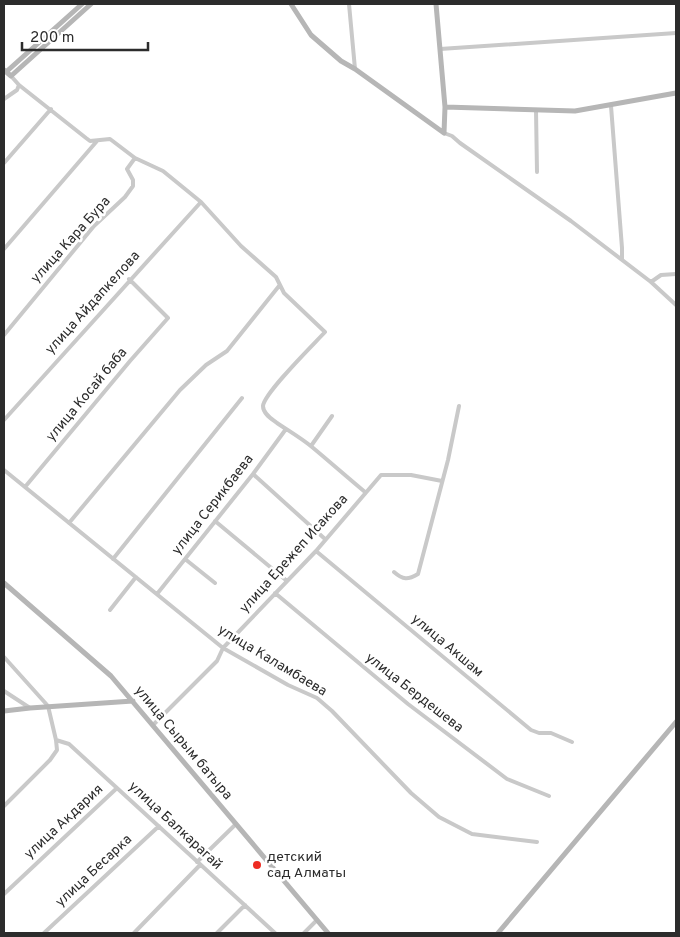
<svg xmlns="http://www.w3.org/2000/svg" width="680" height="937" font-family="Overpass,sans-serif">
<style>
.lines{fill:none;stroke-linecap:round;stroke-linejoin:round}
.street{stroke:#c9c9c9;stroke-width:4}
.secondary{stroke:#b6b6b6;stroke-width:5}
.poi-dot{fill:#ee2c23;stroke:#fff;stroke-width:2}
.labels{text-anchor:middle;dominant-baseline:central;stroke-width:5;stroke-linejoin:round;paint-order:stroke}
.street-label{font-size:14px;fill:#2c2c2c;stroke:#fff}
.poi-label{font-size:14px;fill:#2c2c2c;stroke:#fff;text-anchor:start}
</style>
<rect width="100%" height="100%" fill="#fff"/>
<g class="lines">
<path class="street" d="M 349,4 L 355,69
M 440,49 L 676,33
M 19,85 L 86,138 L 90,141 L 110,139 L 135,158 L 163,171 L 201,202 L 241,246 L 276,277 L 284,293 L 325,332 C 314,344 264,393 263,406 C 263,414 272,419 277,423 C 289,431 301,438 312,447 C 330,462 347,477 365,492
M 4,99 L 17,90 L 19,85 L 11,76
M 611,106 L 622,248 L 622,259
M 536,110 L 537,172
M 444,133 L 452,136 L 460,143 L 571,221 L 651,282 L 676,305
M 4,163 L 51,109
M 4,249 L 97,141
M 651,282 L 661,275 L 676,274
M 4,335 L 94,226 L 125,197 L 133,186 L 133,180 L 127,169 L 135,158
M 4,420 L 201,202
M 311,446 L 332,416
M 4,470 L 223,648 L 288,685 L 317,698 L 332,711 L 411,793 L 439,817 L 472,834 L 537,842
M 253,474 L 325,539
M 25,487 L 130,361 L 168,318 L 129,279
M 215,521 L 287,581
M 69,523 L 180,390 L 206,365 L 227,351 L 279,286
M 316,551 L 531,730 L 539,733 L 551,733 L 572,742
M 113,559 L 242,398
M 185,559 L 215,583
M 394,572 C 403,580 408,580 418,574 L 448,460 L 459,406
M 275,593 L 408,704 L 507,779 L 549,796
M 157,594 L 253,474 L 286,429
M 110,610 L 136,577
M 4,657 L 48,706 L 56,740 L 57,750 L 50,760 L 4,806
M 4,691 L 30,708
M 153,725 L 217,661 L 223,648 L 316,551 L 381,475 L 411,475 L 442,481
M 56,740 L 69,744 L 275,933
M 197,862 L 236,824
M 4,894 L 117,788
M 44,933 L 159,826
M 134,933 L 200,865
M 217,933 L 245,905
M 304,933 L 317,920"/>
<path class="secondary" d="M 291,4 L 311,35 L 341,61 L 355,69 L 444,133
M 436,4 L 445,107 L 444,133
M 4,70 L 11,76 L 91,4
M 6,72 L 82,4
M 445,107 L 575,111 L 676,93
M 4,583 L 111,676 L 328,933
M 4,711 L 30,708 L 133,701
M 498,933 L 676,722"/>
</g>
<circle class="poi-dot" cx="257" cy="865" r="5"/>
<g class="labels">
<g class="street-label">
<text transform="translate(71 240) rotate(-48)">улица Кара Бура</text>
<text transform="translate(93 303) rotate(-48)">улица Айдапкелова</text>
<text transform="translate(87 395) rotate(-50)">улица Косай баба</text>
<text transform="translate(213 505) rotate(-52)">улица Серикбаева</text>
<text transform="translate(294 554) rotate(-48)">улица Ережеп Исакова</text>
<text transform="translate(447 646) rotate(40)">улица Акшам</text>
<text transform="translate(272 661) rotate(31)">улица Каламбаева</text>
<text transform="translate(414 693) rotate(38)">улица Бердешева</text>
<text transform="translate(183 743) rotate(50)">улица Сырым батыра</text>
<text transform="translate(64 822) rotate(-43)">улица Акдария</text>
<text transform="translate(175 826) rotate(43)">улица Балкарагай</text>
<text transform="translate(94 871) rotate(-43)">улица Бесарка</text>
</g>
<g class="poi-label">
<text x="267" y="857">детский<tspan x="267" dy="16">сад Алматы</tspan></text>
</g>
</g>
<rect width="680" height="937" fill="none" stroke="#2c2c2c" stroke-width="10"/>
<path d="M22 42v8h126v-8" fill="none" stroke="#2c2c2c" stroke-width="2.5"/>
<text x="30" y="42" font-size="15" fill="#2c2c2c" stroke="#ffffff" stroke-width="4" paint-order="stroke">200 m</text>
</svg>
